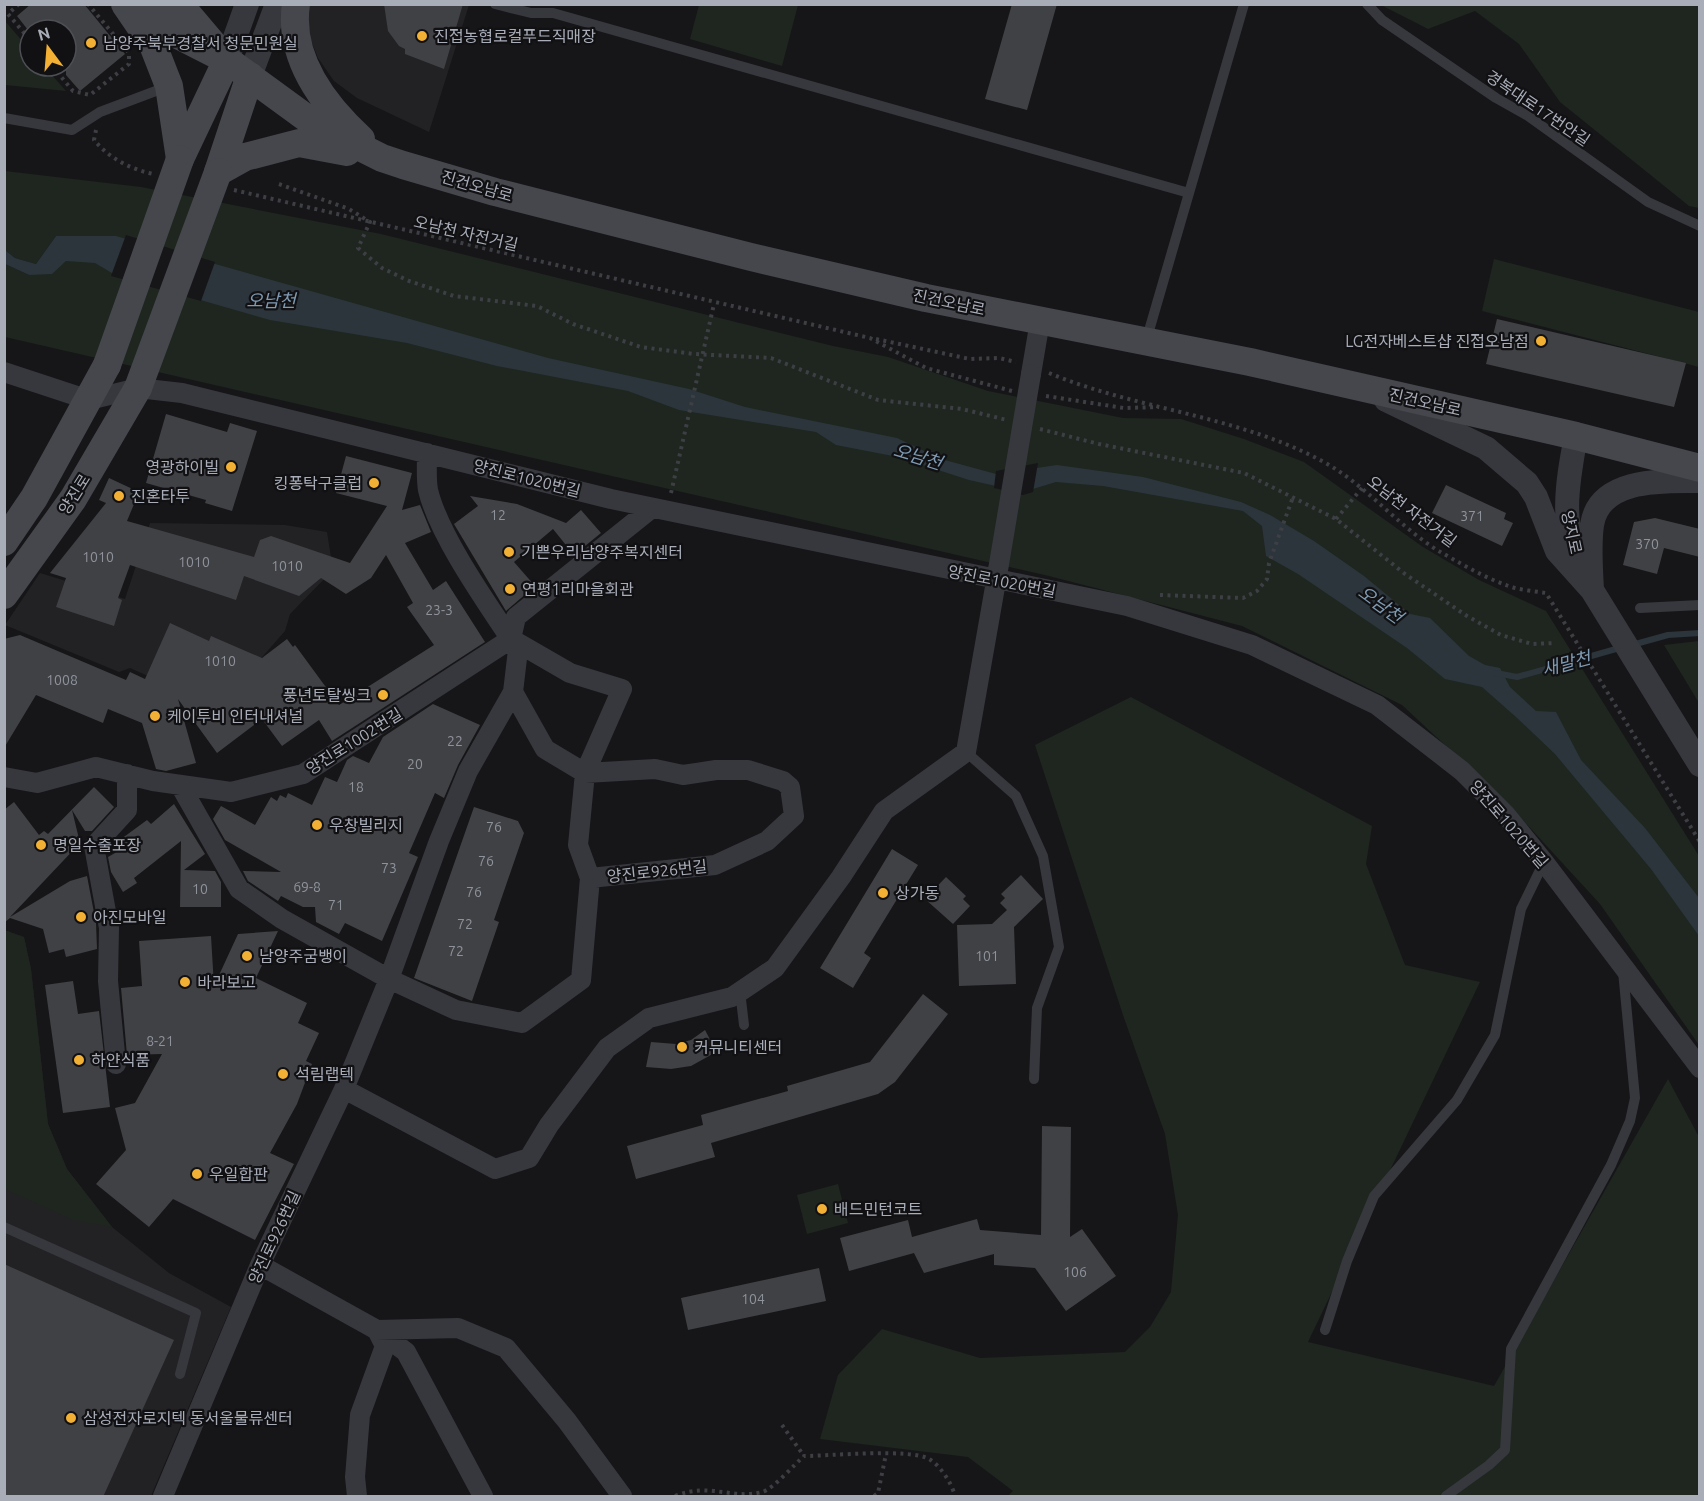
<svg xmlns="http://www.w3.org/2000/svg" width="1704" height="1501" font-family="Ubuntu,'Noto Sans KR',sans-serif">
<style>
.built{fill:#222225}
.green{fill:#1e261f}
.water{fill:#2c353c}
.pier{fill:#161618}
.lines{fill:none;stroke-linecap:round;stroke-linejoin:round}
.stream{stroke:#2c353c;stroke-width:6}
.building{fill:#404145}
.path{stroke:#3d3f44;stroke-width:4;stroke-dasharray:3 4.5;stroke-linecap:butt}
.service{stroke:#37383d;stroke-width:10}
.minor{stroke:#37383d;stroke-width:20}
.tertiary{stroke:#37383d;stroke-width:24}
.secondary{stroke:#45474d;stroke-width:28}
.minor-bridge{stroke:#37383d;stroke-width:20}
.secondary-bridge{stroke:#45474d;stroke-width:28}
.poi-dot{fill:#f2b134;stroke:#111113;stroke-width:2}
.labels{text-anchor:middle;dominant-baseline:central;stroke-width:4.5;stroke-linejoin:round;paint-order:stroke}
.number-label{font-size:14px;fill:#8e929b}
.poi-label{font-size:16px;fill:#a8adb8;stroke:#111113;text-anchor:start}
.street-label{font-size:16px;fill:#a8adb8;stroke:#111113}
.water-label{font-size:18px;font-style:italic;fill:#7f9bb3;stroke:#111113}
</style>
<rect width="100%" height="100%" fill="#161618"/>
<path class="built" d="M 308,5 L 469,5 L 429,132 L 357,98 L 334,81 L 318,58 L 309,35 Z
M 150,523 L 285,525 L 327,532 L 333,570 L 290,614 L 285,631 L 248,673 L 164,683 L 130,668 L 119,672 L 5,625 L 40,573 L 125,599 Z
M 4,930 L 24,937 L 31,969 L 48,1124 L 67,1169 L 112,1227 L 169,1273 L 231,1307 L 151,1496 L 5,1496 Z"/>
<path class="green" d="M 699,5 L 798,5 L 782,66 L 690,39 Z
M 1381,5 L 1699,5 L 1699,208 L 1689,206 L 1560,102 L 1519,44 L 1475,11 L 1428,29 Z
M 5,21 L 30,50 L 30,66 L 44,66 L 66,91 L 5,85 Z
M 5,171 L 141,187 L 381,234 L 833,346 L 888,357 L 988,391 L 1123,418 L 1181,419 L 1244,439 L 1304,462 L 1423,547 L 1479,580 L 1546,611 L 1699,856 L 1699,1045 L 1600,904 L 1509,805 L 1402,705 L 1242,626 L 1049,576 L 5,337 L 5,264 L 29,275 L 66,261 L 115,236 L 56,236 L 36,264 L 15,258 L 5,250 Z
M 1494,259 L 1699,312 L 1699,367 L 1482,311 Z
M 1699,641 L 1700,641 L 1699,703 L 1664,645 Z
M 1131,697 L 1372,826 L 1366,864 L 1405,965 L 1480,982 L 1308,1342 L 1494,1386 L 1668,1079 L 1699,1137 L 1699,1496 L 1008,1496 L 1013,1491 L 968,1457 L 820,1439 L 838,1375 L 882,1329 L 980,1358 L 1125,1352 L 1150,1327 L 1171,1292 L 1178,1215 L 1165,1134 L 1123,1015 L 1035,745 Z
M 4,930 L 24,937 L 31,969 L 48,1124 L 67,1169 L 112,1227 L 73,1220 L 5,1189 Z
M 838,1184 L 848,1223 L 807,1234 L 797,1195 Z"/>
<path class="water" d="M 56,236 L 116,236 L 548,358 L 689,389 L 745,407 L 897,438 L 941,459 L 996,474 L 1057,465 L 1143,477 L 1241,502 L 1270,515 L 1314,541 L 1364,576 L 1410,614 L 1430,618 L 1469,656 L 1485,665 L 1500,668 L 1510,687 L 1536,711 L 1556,712 L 1581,760 L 1645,828 L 1699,898 L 1699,936 L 1651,869 L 1555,754 L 1516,717 L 1482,687 L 1445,679 L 1407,648 L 1298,574 L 1266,556 L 1262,526 L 1243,511 L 1103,486 L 1056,482 L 1023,492 L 969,480 L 898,457 L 836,445 L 816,432 L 679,410 L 628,391 L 497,366 L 407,343 L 270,320 L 117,276 L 95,263 L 66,261 L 52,274 L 29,275 L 5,264 L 5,250 L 15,258 L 36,264 Z"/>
<path class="pier" d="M 126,235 L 215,262 L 201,301 L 111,276 Z
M 1038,463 L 1033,492 L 1023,495 L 994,488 L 996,471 Z"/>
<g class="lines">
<path class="stream" d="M 1632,645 L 1668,635 L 1700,633
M 1496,673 L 1517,677 L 1623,647"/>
</g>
<path class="building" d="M 31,4 L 84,4 L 125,54 L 80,91 L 66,75 L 66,30 L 28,30 L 17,16 Z
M 384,4 L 463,4 L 444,69 L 405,54 L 405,49 L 399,46 L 388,31 Z
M 1012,4 L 1057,4 L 1027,110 L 985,99 Z
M 1497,319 L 1686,363 L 1674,407 L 1486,364 Z
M 166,414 L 227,432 L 230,423 L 257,431 L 232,511 L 205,503 L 206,500 L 146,483 Z
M 346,456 L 412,473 L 402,510 L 420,505 L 431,532 L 405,543 L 433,590 L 446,581 L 485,642 L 332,741 L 319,720 L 282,746 L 262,719 L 217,753 L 178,699 L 196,763 L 166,771 L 156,769 L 142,723 L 108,709 L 103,723 L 36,695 L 4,748 L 4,639 L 20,635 L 126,680 L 130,672 L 145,679 L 170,623 L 209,641 L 211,636 L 262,658 L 287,639 L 293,647 L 295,645 L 339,705 L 434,645 L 407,607 L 413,603 L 386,555 L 371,578 L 346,594 L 321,578 L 299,596 L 244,576 L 236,600 L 130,565 L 118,598 L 122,600 L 114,626 L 56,607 L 66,578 L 50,573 L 106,503 L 99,500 L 109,478 L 139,492 L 127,521 L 254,557 L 260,540 L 271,536 L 350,563 L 387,506 L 336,493 Z
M 1446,485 L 1506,513 L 1504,519 L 1513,523 L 1502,546 L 1432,513 Z
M 470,496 L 517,504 L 566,523 L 581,510 L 601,533 L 574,555 L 553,529 L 514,562 L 535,586 L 506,611 L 454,524 L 478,506 Z
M 1655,518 L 1700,529 L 1700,557 L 1664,548 L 1657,574 L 1623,565 L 1634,522 Z
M 433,704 L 480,725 L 458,765 L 444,798 L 435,793 L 409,853 L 418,857 L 382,941 L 345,923 L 339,934 L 316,922 L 315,907 L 303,907 L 281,896 L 278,901 L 248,881 L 243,871 L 281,872 L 225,840 L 213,819 L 221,806 L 255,825 L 271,797 L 277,801 L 280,795 L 286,798 L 288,793 L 312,805 L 325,777 L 337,782 L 347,760 L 353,756 L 369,763 L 383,737 Z
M 94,787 L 114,807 L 92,831 L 85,831 L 72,810 L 80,843 L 10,917 L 70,881 L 87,876 L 96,923 L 97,949 L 66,957 L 64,949 L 49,953 L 43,929 L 10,918 L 4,923 L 4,810 L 14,802 L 39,835 L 44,831 L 48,834 Z
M 174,804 L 205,854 L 184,870 L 215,871 L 221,882 L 221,907 L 180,907 L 181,841 L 134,878 L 137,883 L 123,892 L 111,872 L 108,857 L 122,849 L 117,842 L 147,820 L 151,824 Z
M 474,807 L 518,821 L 524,833 L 494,920 L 499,922 L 472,1001 L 414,978 Z
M 892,849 L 918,865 L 864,953 L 871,958 L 853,988 L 820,968 Z
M 1021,875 L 1043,899 L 1014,927 L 1016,984 L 959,986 L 957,925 L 992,924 L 1007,910 L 1000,903 L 1005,898 L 1001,894 Z
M 946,877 L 966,896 L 963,899 L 970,906 L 953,924 L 925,899 Z
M 278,931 L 256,978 L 307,1003 L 298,1023 L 319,1033 L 306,1061 L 312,1064 L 297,1104 L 270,1153 L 294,1164 L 255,1240 L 173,1199 L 149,1227 L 96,1184 L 126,1150 L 115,1108 L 135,1103 L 162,1054 L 127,1055 L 121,988 L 142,986 L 139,941 L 211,936 L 214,986 L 238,934 Z
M 73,981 L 78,1014 L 99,1011 L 110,1107 L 63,1113 L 45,985 Z
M 923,994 L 948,1014 L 895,1082 L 878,1094 L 711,1143 L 715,1157 L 636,1179 L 627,1146 L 703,1125 L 701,1115 L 788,1091 L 787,1086 L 870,1062 Z
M 705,1030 L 716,1051 L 709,1056 L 691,1066 L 671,1069 L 646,1067 L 651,1042 L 676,1044 L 691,1040 Z
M 1042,1126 L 1071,1127 L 1070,1237 L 1082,1229 L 1116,1276 L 1066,1311 L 1035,1268 L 994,1265 L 994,1254 L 924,1273 L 914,1253 L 849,1271 L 840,1238 L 908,1220 L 912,1237 L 977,1219 L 980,1230 L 1041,1235 Z
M 4,1264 L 174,1340 L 103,1497 L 4,1497 Z
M 819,1268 L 826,1301 L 688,1330 L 681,1298 Z"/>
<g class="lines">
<path class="path" d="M 19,4 L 8,14 L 30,40
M 52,66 L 73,91 L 90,95 L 129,64 L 129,53 L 88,4
M 96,130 L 94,140 C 109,158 130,169 153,174
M 279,184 L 349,209 L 370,222 L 358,248 L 382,268 L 409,281 L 454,296 L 537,306 L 573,324 L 641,347 L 694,354 L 771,358 L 878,400 L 962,409 L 1007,420
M 234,190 L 870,338 L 926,368 L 1012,391
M 876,339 L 970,359 L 999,358 L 1016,362
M 1049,373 C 1138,410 1236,415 1322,461 C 1365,484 1396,524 1437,550 C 1458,562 1483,577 1506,585 C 1518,590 1533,591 1546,593 L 1700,842
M 1046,396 L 1124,408 L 1159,407
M 1040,429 L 1099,444 L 1244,473 L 1336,519 L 1405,574 L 1467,616 L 1501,635 L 1532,644 L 1555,643
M 671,493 L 714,304
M 1336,519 L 1362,488
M 1160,595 L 1243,598 L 1257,591 L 1267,579 L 1269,563 L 1293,497
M 782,1425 L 804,1456
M 675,1496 C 710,1482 732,1500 762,1492 C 772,1490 795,1464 804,1456 C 829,1456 910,1448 929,1459 C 941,1466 952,1484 955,1496
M 874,1496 L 878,1493 L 886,1454"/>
<path class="service" d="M 495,4 L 531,13 L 553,13 L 1189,193
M 1367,4 L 1382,20 L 1496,98 L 1528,116 L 1648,202 L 1700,226
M 4,118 L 72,130 L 100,112 L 169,86
M 1146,341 L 1244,4
M 1640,608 L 1700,605
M 966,752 L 1016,796 L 1043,856 L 1059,947 L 1037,1008 L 1034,1079
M 740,991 L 744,1025
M 4,1227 L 196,1313 L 180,1374
M 1325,1330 L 1347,1261 L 1374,1196 L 1457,1100 L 1495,1035 L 1521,909 L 1544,862
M 1446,1496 L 1489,1465 L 1505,1450 L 1511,1349 L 1611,1165 L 1630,1121 L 1635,1098 L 1623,971"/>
<path class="minor" d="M 4,372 L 89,400 L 138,388 L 182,393 L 611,499 L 1127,606 L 1252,645 L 1377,705 L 1462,771 L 1506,815 L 1544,862 L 1700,1068
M 1031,374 L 1040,321
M 511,639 L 570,673 L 622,689 L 585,773 L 655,769 L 683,775 L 716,770 L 748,770 L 783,781 L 790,787 L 794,816 L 767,841 L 715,865 L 590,878
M 4,777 L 37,783 L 96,767 L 153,781 L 231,792 L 303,774 L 511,639 L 516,617 L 652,508
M 180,785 L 239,889 L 282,919 L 389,979 L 456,1010 L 522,1023 L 581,980 L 590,878 L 578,845 L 585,773 L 545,749 L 513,692
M 116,1064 L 108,981 L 109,928 L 94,846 L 127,810 L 127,774
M 344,1089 L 495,1169 L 529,1158 L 549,1125 L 607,1048 L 649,1018 L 732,997 L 775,968 L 841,877 L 884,811 L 966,752 L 998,570
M 260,1265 L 377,1330 L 385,1346 L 360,1415 L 355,1477 L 357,1496
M 377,1330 L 458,1328 L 506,1348 L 567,1421 L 622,1496
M 377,1330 L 406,1352 L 483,1496
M 163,1496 L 260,1265 L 344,1089 L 389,979 L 439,841 L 468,771 L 513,692 L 518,650 C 491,609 439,537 428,490 C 426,479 427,465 427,453"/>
<path class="tertiary" d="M 227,60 L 247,4
M 250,76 L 277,4
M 1386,400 L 1486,448 L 1527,483 L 1536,497 L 1557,551 L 1592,590 L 1700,765
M 1576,436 C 1567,484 1559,527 1583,574
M 1592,590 C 1591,569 1589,546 1592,525 C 1599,477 1665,481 1700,481"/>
<path class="secondary" d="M 125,4 L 153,45 L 169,86 L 180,159
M 143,4 L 174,33 L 227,60 L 316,125 L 382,158 L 403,165 L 495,192 L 751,257 L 926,298 L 1250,362 L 1576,436 L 1700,468
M 179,4 L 218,50
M 296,4 C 288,58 324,105 361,139
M 180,159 L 227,60
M 218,172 L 245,157 L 299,143 L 347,152
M 218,172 L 250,76
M 4,542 L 34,498 L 107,365
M 4,595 L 73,499 L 138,388"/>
<path class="minor-bridge" d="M 998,570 L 1031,374"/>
<path class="secondary-bridge" d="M 107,365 L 180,159
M 138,388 L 218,172"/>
</g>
<g class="poi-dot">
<circle cx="422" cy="36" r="6"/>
<circle cx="91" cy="43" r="6"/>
<circle cx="1541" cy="341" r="6"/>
<circle cx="231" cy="467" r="6"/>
<circle cx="374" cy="483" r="6"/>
<circle cx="119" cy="496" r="6"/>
<circle cx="509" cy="552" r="6"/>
<circle cx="510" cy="589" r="6"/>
<circle cx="383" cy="695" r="6"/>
<circle cx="155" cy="716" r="6"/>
<circle cx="317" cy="825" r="6"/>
<circle cx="41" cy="845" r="6"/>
<circle cx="883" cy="893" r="6"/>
<circle cx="81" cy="917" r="6"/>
<circle cx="247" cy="956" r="6"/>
<circle cx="185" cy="982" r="6"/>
<circle cx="682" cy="1047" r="6"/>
<circle cx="79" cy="1060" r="6"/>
<circle cx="283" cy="1074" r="6"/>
<circle cx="197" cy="1174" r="6"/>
<circle cx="822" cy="1209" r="6"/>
<circle cx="71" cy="1418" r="6"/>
</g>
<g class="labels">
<g class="number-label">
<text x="498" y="515">12</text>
<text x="1472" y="516">371</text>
<text x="1647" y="544">370</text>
<text x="98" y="557">1010</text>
<text x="194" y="562">1010</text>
<text x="287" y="566">1010</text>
<text x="439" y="610">23-3</text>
<text x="220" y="661">1010</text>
<text x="62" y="680">1008</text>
<text x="455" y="741">22</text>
<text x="415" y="764">20</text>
<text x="356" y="787">18</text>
<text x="494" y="827">76</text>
<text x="486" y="861">76</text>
<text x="389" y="868">73</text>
<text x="307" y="887">69-8</text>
<text x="200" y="889">10</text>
<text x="474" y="892">76</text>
<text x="336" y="905">71</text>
<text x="465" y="924">72</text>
<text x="456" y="951">72</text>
<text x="987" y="956">101</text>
<text x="160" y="1041">8-21</text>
<text x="1075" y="1272">106</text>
<text x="753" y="1299">104</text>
</g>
<g class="poi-label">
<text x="434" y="36">진접농협로컬푸드직매장</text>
<text x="103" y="43">남양주북부경찰서 청문민원실</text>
<text x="1529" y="341" text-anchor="end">LG전자베스트샵 진접오남점</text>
<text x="219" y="467" text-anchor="end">영광하이빌</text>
<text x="362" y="483" text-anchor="end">킹퐁탁구클럽</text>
<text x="131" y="496">진혼타투</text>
<text x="521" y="552">기쁜우리남양주복지센터</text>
<text x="522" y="589">연평1리마을회관</text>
<text x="371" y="695" text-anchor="end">풍년토탈씽크</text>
<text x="167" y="716">케이투비 인터내셔널</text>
<text x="329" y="825">우창빌리지</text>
<text x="53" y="845">명일수출포장</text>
<text x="895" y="893">상가동</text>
<text x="93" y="917">아진모바일</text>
<text x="259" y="956">남양주굼뱅이</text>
<text x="197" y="982">바라보고</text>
<text x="694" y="1047">커뮤니티센터</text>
<text x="91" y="1060">하얀식품</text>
<text x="295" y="1074">석림랩텍</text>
<text x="209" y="1174">우일합판</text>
<text x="834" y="1209">배드민턴코트</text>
<text x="83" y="1418">삼성전자로지텍 동서울물류센터</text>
</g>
<g class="street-label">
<text transform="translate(1538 108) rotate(34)">경복대로17번안길</text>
<text transform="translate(477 186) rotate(16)">진건오남로</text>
<text transform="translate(466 233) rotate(13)">오남천 자전거길</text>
<text transform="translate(949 302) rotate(12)">진건오남로</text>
<text transform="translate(1425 402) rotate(13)">진건오남로</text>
<text transform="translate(527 478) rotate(14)">양진로1020번길</text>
<text transform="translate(74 494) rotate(-58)">양진로</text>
<text transform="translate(1412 511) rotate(37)">오남천 자전거길</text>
<text transform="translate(1572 532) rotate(78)">양지로</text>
<text transform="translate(1002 581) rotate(11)">양진로1020번길</text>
<text transform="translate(354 741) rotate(-32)">양진로1002번길</text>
<text transform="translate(1509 824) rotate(49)">양진로1020번길</text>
<text transform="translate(657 871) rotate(-6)">양진로926번길</text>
<text transform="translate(274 1237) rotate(-65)">양진로926번길</text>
</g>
<g class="water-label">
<text x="271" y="300">오남천</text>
<text transform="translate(918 456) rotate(17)">오남천</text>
<text transform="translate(1381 604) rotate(36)">오남천</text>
<text transform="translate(1566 663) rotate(-15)">새말천</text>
</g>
</g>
<rect width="1704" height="1501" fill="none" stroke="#a8adb8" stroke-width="12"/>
<g transform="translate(48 48) rotate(344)"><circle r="28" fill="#111113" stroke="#4d4f55" stroke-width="1.5"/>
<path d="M0-4.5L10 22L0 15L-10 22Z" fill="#f2b134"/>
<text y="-9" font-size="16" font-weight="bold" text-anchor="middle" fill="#a8adb8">N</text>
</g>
</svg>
